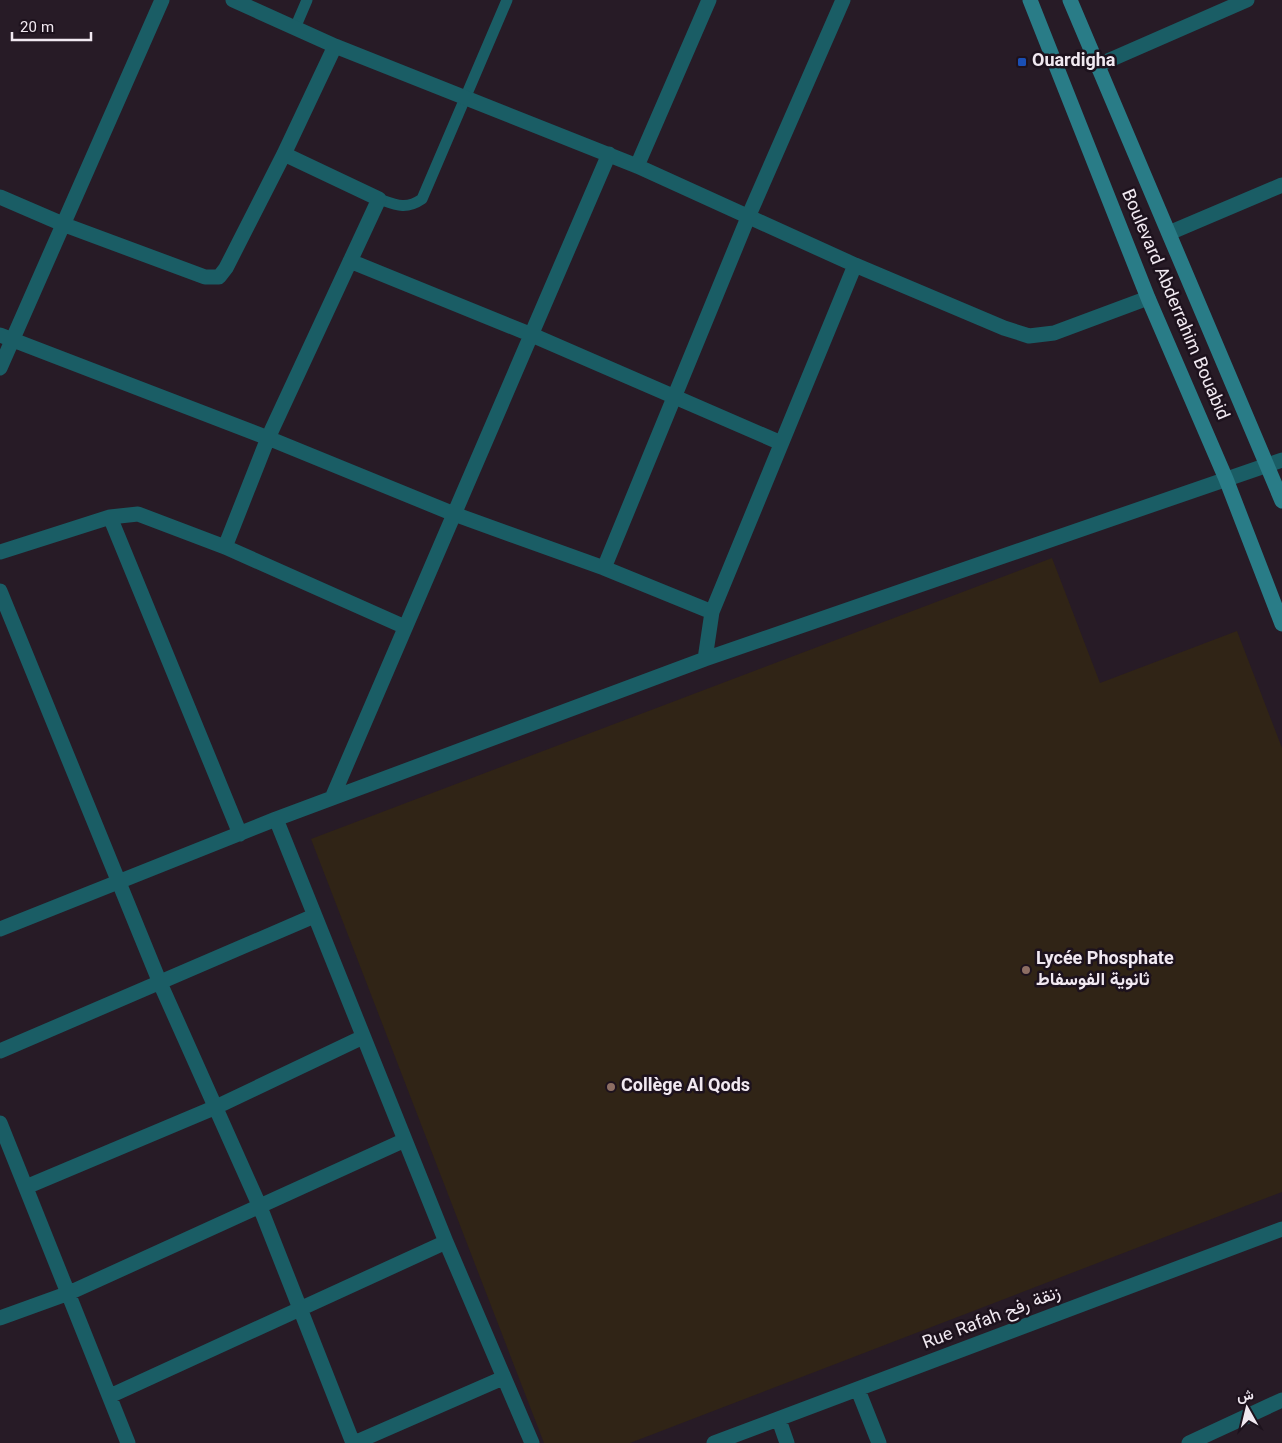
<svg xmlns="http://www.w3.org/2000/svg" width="1282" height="1443" font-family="Georgia,Vazirmatn,serif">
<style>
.education{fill:#302416}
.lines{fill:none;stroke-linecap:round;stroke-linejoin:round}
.lane{stroke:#1a5d65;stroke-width:11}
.street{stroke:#1a5d65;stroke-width:15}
.secondary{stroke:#297c87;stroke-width:15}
.transit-dot{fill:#1a4fb4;stroke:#1d121d;stroke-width:2}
.education-dot{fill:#8d6e63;stroke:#1d121d;stroke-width:2}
.labels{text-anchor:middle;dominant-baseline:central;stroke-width:5;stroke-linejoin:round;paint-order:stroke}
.poi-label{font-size:18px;font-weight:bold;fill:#f1e9f1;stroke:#1d121d;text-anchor:start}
.street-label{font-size:18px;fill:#f1e9f1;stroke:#1d121d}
</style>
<rect width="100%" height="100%" fill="#271b26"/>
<path class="education" d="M 1052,558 L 1100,683 L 1237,631 L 1282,748 L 1282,1192 L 630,1443 L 544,1443 L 311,839 Z"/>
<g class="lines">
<path class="lane" d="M 295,28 L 307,0
M 379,199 C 396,205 406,210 422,199 L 507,0"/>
<path class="street" d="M 233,0 L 335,46 L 637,166 L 855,265 L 1004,328 L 1029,336 L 1054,333 L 1148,298
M 1096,66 L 1247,0
M 637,166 L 709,0
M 0,197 L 65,225 L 205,277 L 219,277 L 226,268 L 284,154 L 335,46
M 1169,233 L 1282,185
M 350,261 L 532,335 L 781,443
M 0,335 L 268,438 L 454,514 L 604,568 L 712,612
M 0,368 L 162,0
M 110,517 L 240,834
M 225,547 L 268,438 L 379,199 L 284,154
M 0,552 L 110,517 L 138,514 L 225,547 L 405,627
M 604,568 L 749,215 L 843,0
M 0,591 L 160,983 L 260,1207 L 353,1443
M 705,659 L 712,612 L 855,265
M 332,798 L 609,154
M 276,819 L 446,1242 L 532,1443
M 0,929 L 276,819 L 705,659 L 1282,460
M 0,1051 L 314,916
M 0,1123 L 128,1443
M 26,1187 L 216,1107 L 363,1037
M 0,1318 L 69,1293 L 405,1140
M 858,1390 L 879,1443
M 110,1396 L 446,1242
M 779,1420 L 787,1443
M 354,1443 L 503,1378
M 714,1443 L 1282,1229
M 1189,1443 L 1282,1400"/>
<path class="secondary" d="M 1030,0 L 1148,298 L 1226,479 L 1282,624
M 1070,0 L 1282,501"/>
</g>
<rect class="transit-dot" x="1017" y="57" width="10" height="10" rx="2.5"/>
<g class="education-dot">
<circle cx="1026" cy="970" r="5"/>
<circle cx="611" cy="1087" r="5"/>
</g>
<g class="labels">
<g class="poi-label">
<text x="1032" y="62">Ouardigha</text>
<text x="1036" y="960">Lycée Phosphate<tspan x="1036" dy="21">ثانوية الفوسفاط</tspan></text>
<text x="621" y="1087">Collège Al Qods</text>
</g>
<g class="street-label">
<text transform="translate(1174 305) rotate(67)">Boulevard Abderrahim Bouabid</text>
<text transform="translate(992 1319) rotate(-21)">Rue Rafah زنقة رفح</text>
</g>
</g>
<g transform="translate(1247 1408) rotate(352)" stroke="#1d121d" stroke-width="4" paint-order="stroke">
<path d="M0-4L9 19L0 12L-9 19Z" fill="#f1e9f1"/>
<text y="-8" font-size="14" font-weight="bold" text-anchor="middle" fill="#f1e9f1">ش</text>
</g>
<path d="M12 32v8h79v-8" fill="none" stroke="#f1e9f1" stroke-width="2.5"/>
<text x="20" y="32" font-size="15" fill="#f1e9f1" stroke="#1d121d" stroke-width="4" paint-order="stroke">20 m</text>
</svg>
